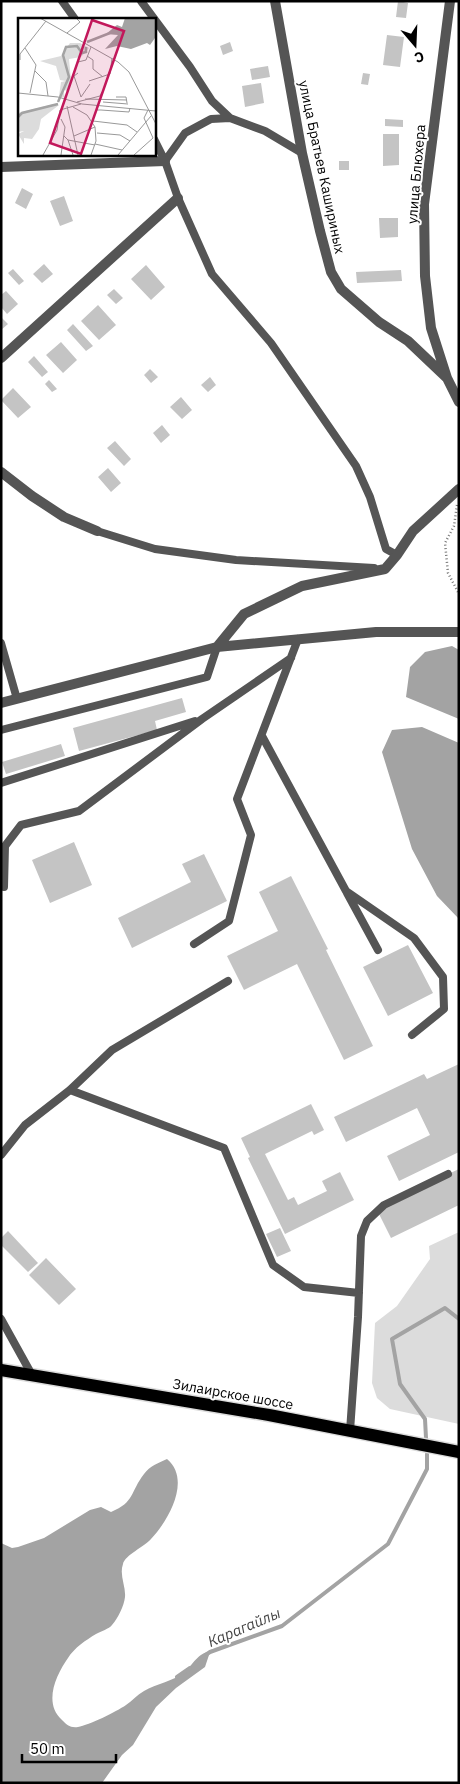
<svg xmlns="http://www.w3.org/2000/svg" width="460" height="1784" font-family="'IBM Plex Sans',sans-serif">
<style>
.green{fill:#dcdcdc}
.water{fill:#a3a3a3}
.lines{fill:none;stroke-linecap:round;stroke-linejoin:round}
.stream{stroke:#a3a3a3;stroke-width:4}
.building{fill:#c4c4c4}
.primary-casing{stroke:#dbdbdb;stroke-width:15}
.path{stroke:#777;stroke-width:2.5;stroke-dasharray:1 2.5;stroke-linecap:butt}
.service{stroke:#555;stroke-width:8}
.minor{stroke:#555;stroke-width:10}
.primary{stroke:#000;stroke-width:12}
.labels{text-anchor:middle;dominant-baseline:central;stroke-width:4;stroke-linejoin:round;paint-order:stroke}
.street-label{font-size:14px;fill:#000;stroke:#fff}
.water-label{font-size:15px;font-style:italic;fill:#444;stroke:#fff}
.inset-river{fill:none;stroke:#a3a3a3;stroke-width:2.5}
.inset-road{fill:none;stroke:#999;stroke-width:1}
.view{fill:#c2185b;fill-opacity:0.15;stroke:#c2185b;stroke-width:2.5}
.inset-edge{fill:none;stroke:#000;stroke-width:2.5}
</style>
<rect width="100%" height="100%" fill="#fff"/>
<path class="green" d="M 459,1232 L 459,1424 L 390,1409 L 377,1398 L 372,1383 L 375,1323 L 397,1306 L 430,1259 L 429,1246 Z"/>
<path class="water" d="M 452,646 L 459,650 L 459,719 L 406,697 L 410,667 L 425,652 Z
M 422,727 L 459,743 L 459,919 L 437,896 L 412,849 L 382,752 L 392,730 Z
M 167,1459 C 192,1480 168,1521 151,1539 C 144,1547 125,1555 123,1564 C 119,1575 126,1586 125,1597 C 124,1606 118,1618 112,1625 C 109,1629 101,1631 96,1634 C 86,1640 74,1648 68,1658 C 56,1675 43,1703 62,1720 C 67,1725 70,1728 78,1727 C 89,1725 116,1712 126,1705 C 132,1701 137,1695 144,1691 C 156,1684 174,1681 185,1672 C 192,1665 200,1651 210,1652 L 205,1667 L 176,1688 L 156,1707 L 133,1745 L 122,1755 L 102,1783 L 1,1783 L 1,1543 L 12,1548 L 18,1547 L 44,1538 L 90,1510 L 101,1507 L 111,1512 C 135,1502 130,1492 144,1474 C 150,1466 158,1463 167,1459 Z"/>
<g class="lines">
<path class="stream" d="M 426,1438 L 425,1419 L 400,1384 L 392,1339 L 445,1308 L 459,1319
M 207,1654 L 210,1652 L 282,1626 L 388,1544 L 427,1469 L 427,1454
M 177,1677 L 190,1668"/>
</g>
<path class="building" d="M 398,1 L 408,3 L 406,18 L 396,17 Z
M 387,35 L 404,37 L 400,67 L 383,65 Z
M 230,42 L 233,51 L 223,55 L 220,46 Z
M 268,66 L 270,77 L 252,80 L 250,69 Z
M 363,73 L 370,74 L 368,85 L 361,84 Z
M 261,83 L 264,103 L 245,107 L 242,86 Z
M 385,119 L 403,120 L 403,127 L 385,126 Z
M 383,134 L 399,134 L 399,165 L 383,166 Z
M 339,161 L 349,161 L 349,170 L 339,170 Z
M 22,188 L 33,194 L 26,209 L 15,203 Z
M 64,196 L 73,221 L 60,226 L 50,201 Z
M 379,218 L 398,218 L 398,237 L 380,238 Z
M 44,264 L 53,274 L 42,283 L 33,274 Z
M 146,265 L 165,287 L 151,300 L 131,279 Z
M 13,269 L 24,281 L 19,285 L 8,273 Z
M 401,270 L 402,281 L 357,283 L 356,272 Z
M 114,289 L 123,298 L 116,304 L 107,295 Z
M 6,291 L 18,304 L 7,314 L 1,307 L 1,295 Z
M 98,305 L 116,325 L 99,340 L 81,321 Z
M 1,317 L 8,324 L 1,330 Z
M 73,324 L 93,346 L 86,351 L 67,330 Z
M 61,342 L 77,360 L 63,373 L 46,355 Z
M 34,356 L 48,372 L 42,377 L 28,362 Z
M 150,369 L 158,377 L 151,383 L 144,375 Z
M 210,377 L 216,385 L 208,392 L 201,385 Z
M 49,380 L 57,389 L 52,392 L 45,384 Z
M 13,388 L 31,407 L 18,418 L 1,400 Z
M 181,397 L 192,410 L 182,419 L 170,407 Z
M 162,425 L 170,435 L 161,443 L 153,433 Z
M 115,441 L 131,459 L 124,466 L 107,448 Z
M 108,468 L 121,483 L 111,492 L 98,477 Z
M 182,698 L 186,712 L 155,721 L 157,730 L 79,751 L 73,728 Z
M 61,744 L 65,756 L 6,774 L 2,762 Z
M 74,842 L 92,885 L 50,903 L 32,860 Z
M 204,854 L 227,901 L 132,948 L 118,918 L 191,882 L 182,864 Z
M 291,876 L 328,949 L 326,950 L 373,1046 L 344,1060 L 297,964 L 244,990 L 227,956 L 278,931 L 259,892 Z
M 408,945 L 433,993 L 388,1016 L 363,967 Z
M 459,1064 L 459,1152 L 399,1181 L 387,1156 L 430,1135 L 417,1108 L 346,1142 L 334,1117 L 424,1074 L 427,1079 Z
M 311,1104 L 324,1130 L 314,1135 L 312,1131 L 265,1154 L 288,1200 L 294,1197 L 298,1205 L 327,1191 L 322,1181 L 340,1172 L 354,1200 L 285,1234 L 248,1158 L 250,1157 L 241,1138 Z
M 459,1169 L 459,1205 L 391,1238 L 376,1208 Z
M 280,1228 L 291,1251 L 277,1257 L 266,1234 Z
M 8,1231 L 38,1263 L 28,1272 L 1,1245 L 1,1238 Z
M 46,1258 L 76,1289 L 59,1305 L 29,1275 Z"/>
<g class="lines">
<g class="primary-casing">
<path id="primary" d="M 1,1370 L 269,1415 L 459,1452"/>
</g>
<path class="path" d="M 457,505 L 454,526 L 445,543 L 448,573 L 459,594"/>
<path class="service" d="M 62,1 L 75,19
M 141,1 L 190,67 L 212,101 L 230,118
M 154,139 L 165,161 L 178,198 L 212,274 L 271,343 L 356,466 L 370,497 L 386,549 L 397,555
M 165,161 L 185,133 L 211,119 L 230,118 L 265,131 L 302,153
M 97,531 L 155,549 L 236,560 L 374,568
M 1,643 L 17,699
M 1,730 L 207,677 L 217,647
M 262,736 L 346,891 L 414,938 L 443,977 L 444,1009 L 412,1035
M 1,783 L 195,721
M 4,887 L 5,846 L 21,825 L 79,811 L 202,719 L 291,658
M 347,893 L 378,950
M 194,944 L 229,921 L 251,835 L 237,799 L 298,639
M 70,1090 L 224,1148 L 273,1265 L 304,1287 L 359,1293
M 1,1155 L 25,1125 L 70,1090 L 112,1050 L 228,981
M 1,1319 L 32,1375
M 350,1431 L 358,1317 L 361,1236 L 367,1221 L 384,1205 L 448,1174"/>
<path class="minor" d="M 275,1 L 302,153 L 320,231 L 331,272 L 341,289 L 379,322 L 408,341 L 447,378
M 450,1 L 424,204 L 425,276 L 431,328 L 447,378 L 459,402
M 1,167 L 165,161
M 1,358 L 178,198
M 1,472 L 32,496 L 64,517 L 97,531
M 217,647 L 244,614 L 302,586 L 385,569 L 397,555 L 413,531 L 459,489
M 1,703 L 217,647 L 376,632 L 459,632"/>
<use href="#primary" class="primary"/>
</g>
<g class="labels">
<g class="street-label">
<text transform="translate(322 167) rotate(78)">улица Братьев Кашириных</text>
<text transform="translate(416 174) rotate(-85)">улица Блюхера</text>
<text transform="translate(233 1394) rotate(10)">Зилаирское шоссе</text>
</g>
<g class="water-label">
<text transform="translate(244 1627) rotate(-23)">Карагайлы</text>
</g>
</g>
<g transform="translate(18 18)">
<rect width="138" height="138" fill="#fff"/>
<path d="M 52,25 L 62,25 L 71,30 L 63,39 L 51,41 L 53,62 L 49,73 L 45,71 L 47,80 L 41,78 L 43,64 L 48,63 L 42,62 L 38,48 L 22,43 L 43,38 ZM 36,86 L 41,87 L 23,101 L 21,111 L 14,121 L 6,120 L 6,126 L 0,116 L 6,113 L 0,114 L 0,95 Z" fill="#dcdcdc"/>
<path d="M 107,0 L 137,0 L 137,20 L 132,27 L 129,25 L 113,31 L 99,28 L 87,31 L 100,17 L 88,16 L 99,7 L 104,9 Z" fill="#a3a3a3"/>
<path class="inset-river" d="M 69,24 L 92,15M 40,84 L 51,59 L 45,37 L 48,29 L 59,28 L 64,35 L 68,34 L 68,29M 0,99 L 4,95 L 40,86"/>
<path class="inset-road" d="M 22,0 L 100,44 L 111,54 L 138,106M 49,15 L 62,4 L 58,0M 7,30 L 18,47 L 12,75M 69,38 L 75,42 L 75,51 L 85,59M 2,42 L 2,36 L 28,3M 60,44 L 68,42 L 73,29M 17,53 L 28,64 L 30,78M 60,55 L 56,58 L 63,79M 71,63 L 92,56 L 94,40M 0,75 L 40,79 L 64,86 L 138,93M 63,79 L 72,66M 98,79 L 108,79 L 109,85M 67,81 L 109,82M 59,84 L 82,78 L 84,74M 85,84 L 110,86M 79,87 L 79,92 L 83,92 L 111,94 L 112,90M 49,88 L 60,137M 55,89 L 69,97 L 77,109 L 78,123 L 73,137M 43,101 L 47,109 L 43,137M 75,103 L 109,107 L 119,114M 79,115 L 102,117 L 112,123M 46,118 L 50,122 L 77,127M 56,118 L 77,109M 50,122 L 55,137M 77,126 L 104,132M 25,137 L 39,112 L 42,92 L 63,86M 100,137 L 133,98M 116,137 L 135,120 L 126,100 L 130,92"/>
<path class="view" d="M 74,2 L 106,13 L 63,136 L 32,125 Z"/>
<rect width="138" height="138" class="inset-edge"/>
</g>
<rect width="460" height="1784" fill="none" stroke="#000000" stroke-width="5"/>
<g transform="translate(415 45) rotate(161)" stroke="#ffffff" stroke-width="4" paint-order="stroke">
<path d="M0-4L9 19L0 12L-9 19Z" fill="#000000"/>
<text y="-8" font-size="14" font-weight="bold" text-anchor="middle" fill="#000000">С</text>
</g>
<path d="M22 1754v8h94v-8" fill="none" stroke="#000000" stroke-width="2.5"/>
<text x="30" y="1754" font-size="15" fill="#000000" stroke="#ffffff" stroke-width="4" paint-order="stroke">50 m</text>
</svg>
